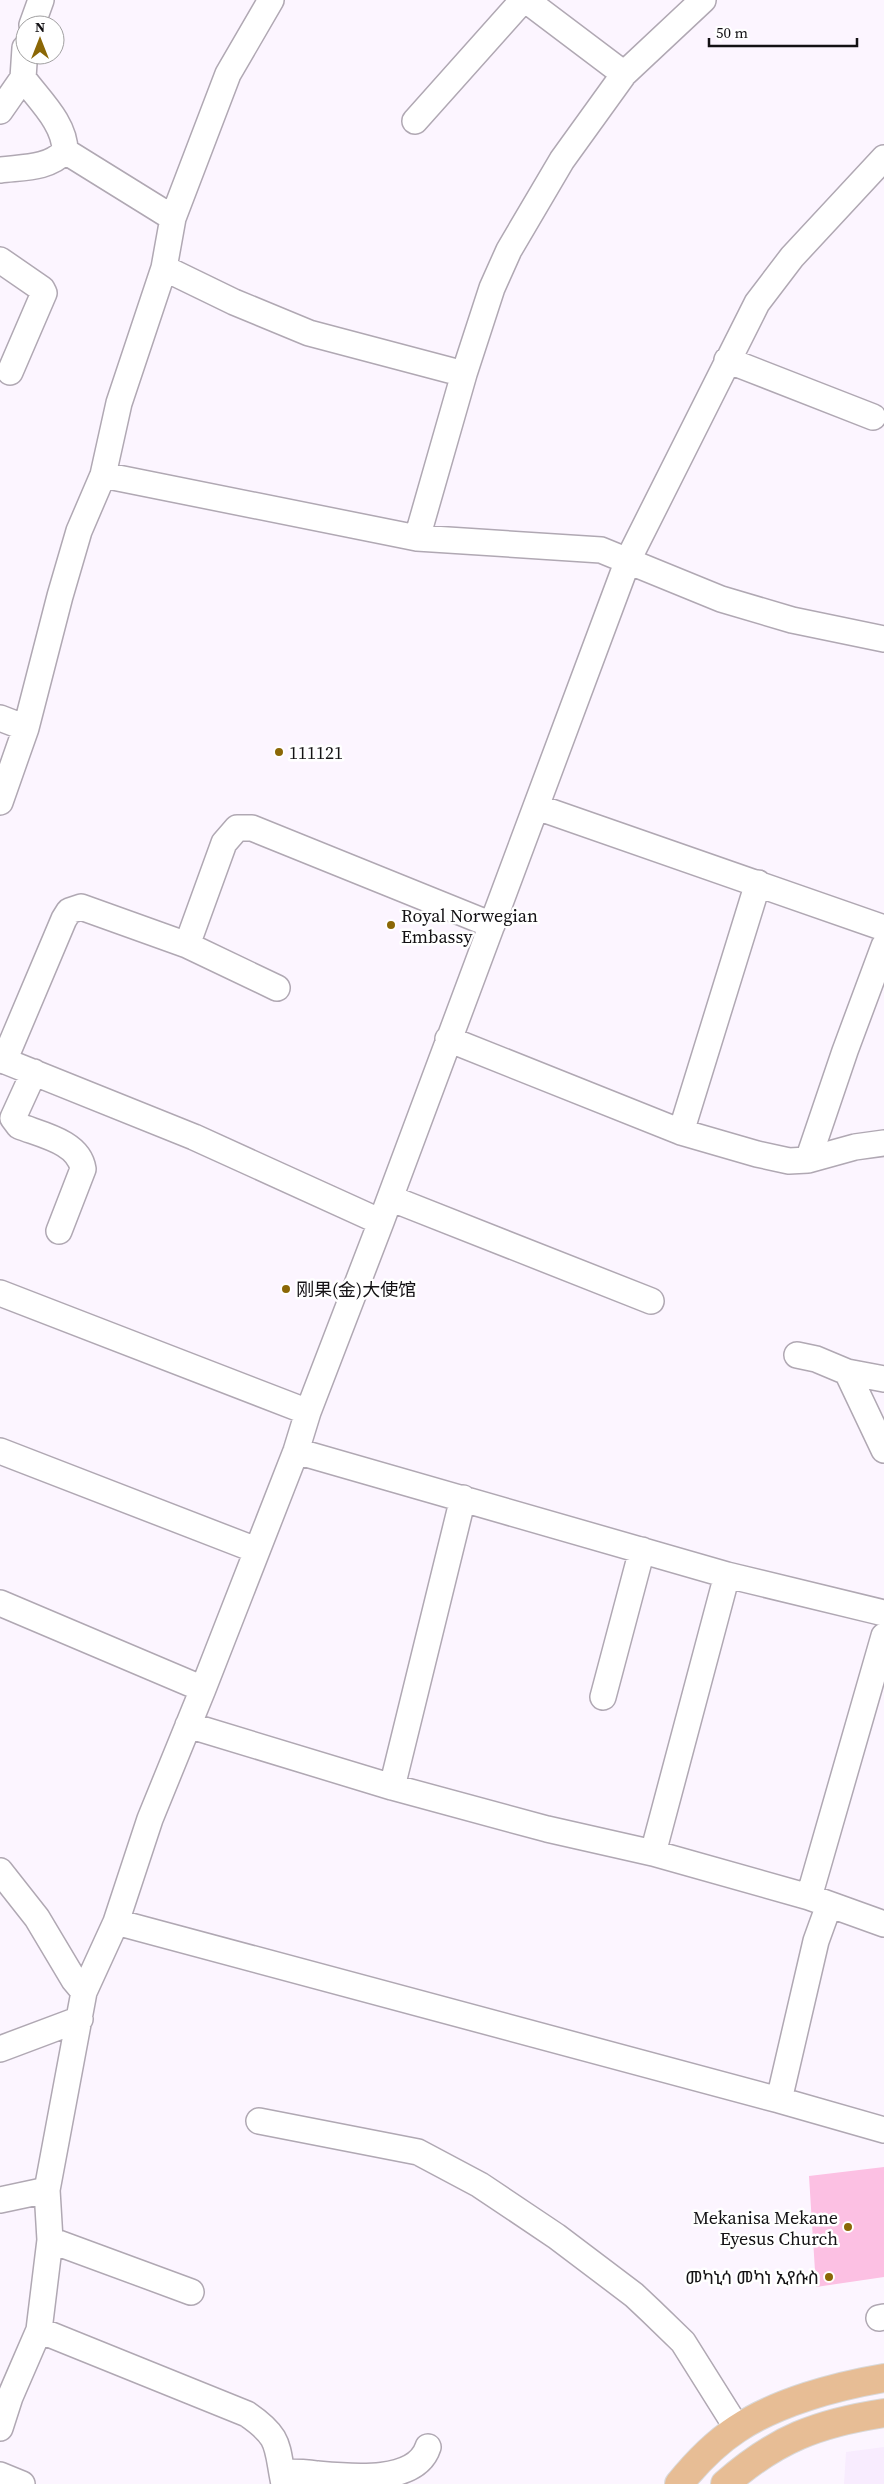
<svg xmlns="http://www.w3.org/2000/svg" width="884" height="2484" font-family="'Source Serif 4','Noto Sans SC','Noto Sans Ethiopic',serif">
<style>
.built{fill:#f8ecfe}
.building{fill:#fcc0e3}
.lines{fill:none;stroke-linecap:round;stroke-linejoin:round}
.minor-casing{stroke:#b0a8b3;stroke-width:28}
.major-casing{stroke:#d9d9d9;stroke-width:30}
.minor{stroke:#fff;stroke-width:25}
.major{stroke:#e7bd95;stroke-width:28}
.poi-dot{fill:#8b6706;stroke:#fff;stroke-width:2}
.labels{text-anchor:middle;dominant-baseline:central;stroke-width:5;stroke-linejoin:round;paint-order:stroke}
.poi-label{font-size:18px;fill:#131114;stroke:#fff;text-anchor:start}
</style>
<rect width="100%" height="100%" fill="#fcf5ff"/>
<path class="built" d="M 884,2447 L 884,2484 L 844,2484 L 846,2452 Z"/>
<path class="building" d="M 884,2167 L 884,2277 L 816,2287 L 809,2176 Z"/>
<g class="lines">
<g class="minor-casing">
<path id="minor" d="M 526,0 L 624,74
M 32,25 L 41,0
M 23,78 C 39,100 65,123 65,151 L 173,218
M 0,111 L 23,78 L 25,48
M 415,121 L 523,0
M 0,170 C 23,167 48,169 65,151
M 0,260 L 42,289 L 44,293 L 10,372
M 164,268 L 234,302 L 309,333 L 464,374 L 417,538
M 727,360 L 873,417
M 464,374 L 492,288 L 509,250 L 562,160 L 624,74 L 703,0
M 103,475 L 417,538 L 601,550 L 721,599 L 792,620 L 884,639
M 0,718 L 26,728
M 0,802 L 26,728 L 60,596 L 79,531 L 103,475 L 119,403 L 164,268 L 173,218 L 228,74 L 271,0
M 537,807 L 884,928
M 187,945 L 224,843 L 237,828 L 252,828 L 492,925
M 448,1039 L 681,1132 L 757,1154 L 789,1161 L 808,1160 L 855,1147 L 884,1143
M 0,1059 L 194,1137 L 381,1222
M 4,1061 L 64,919 L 69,911 L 81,907 L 187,945 L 277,988
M 34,1072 L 13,1118 L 19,1126 C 42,1135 79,1142 83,1169 L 59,1231
M 681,1132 L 758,883
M 808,1160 L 845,1051 L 884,946
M 390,1198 L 651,1301
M 0,1293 L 308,1412
M 797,1355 L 816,1359 L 847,1372 L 884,1379
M 847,1372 L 884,1450
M 0,1451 L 256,1550
M 296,1451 L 727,1575 L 884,1613
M 0,1603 L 203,1689
M 603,1697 L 642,1550
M 188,1725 L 392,1787 L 547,1829 L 653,1853 L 809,1897 L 884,1924
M 392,1787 L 463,1498
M 653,1853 L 727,1575
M 0,1871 L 37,1918 L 74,1980 L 84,1992
M 809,1897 L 884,1636
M 829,1905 L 816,1941 L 779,2100 L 884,2130
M 116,1922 L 779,2100
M 0,2049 L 80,2019
M 259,2121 L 418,2152 L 480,2185 L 556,2236 L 634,2295 L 651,2311 L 683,2342 L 737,2428
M 0,2200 L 47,2190
M 50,2240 L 191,2292
M 879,2318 L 884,2317
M 39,2330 L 247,2414 C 282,2438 276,2446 284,2484
M 0,2428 L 10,2397 L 39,2330 L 50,2240 L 47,2190 L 84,1992 L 116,1922 L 150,1819 L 203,1689 L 296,1451 L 308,1412 L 381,1222 L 628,560 L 757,303 L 792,257 L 884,158
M 282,2472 C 294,2472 305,2472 317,2474 C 350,2477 416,2484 428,2447
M 0,2475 L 22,2484"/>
</g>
<g class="major-casing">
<path id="major" d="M 679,2484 C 696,2463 714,2444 737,2429 C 777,2402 837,2386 884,2378
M 725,2484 C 776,2439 818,2423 884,2413"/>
</g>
<use href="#minor" class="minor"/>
<use href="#major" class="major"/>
</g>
<g class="poi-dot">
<circle cx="279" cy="752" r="5"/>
<circle cx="391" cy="925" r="5"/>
<circle cx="286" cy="1289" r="5"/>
<circle cx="848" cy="2227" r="5"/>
<circle cx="829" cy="2277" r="5"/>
</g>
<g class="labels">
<g class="poi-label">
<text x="289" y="752">111121</text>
<text x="401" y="915">Royal Norwegian<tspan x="401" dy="21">Embassy</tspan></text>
<text x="296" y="1289">刚果(金)大使馆</text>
<text x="838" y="2217" text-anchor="end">Mekanisa Mekane<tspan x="838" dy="21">Eyesus Church</tspan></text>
<text x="819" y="2277" text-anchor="end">መካኒሳ መካነ ኢየሱስ</text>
</g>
</g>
<g transform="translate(40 40)"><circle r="24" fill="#ffffff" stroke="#a1a0a1"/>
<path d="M0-4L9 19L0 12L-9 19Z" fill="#8b6706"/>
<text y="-8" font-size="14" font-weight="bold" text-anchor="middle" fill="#131114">N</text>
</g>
<path d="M709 38v8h148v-8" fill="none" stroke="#131114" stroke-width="2.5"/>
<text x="716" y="38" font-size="15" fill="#131114" stroke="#ffffff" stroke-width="4" paint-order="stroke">50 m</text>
</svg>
